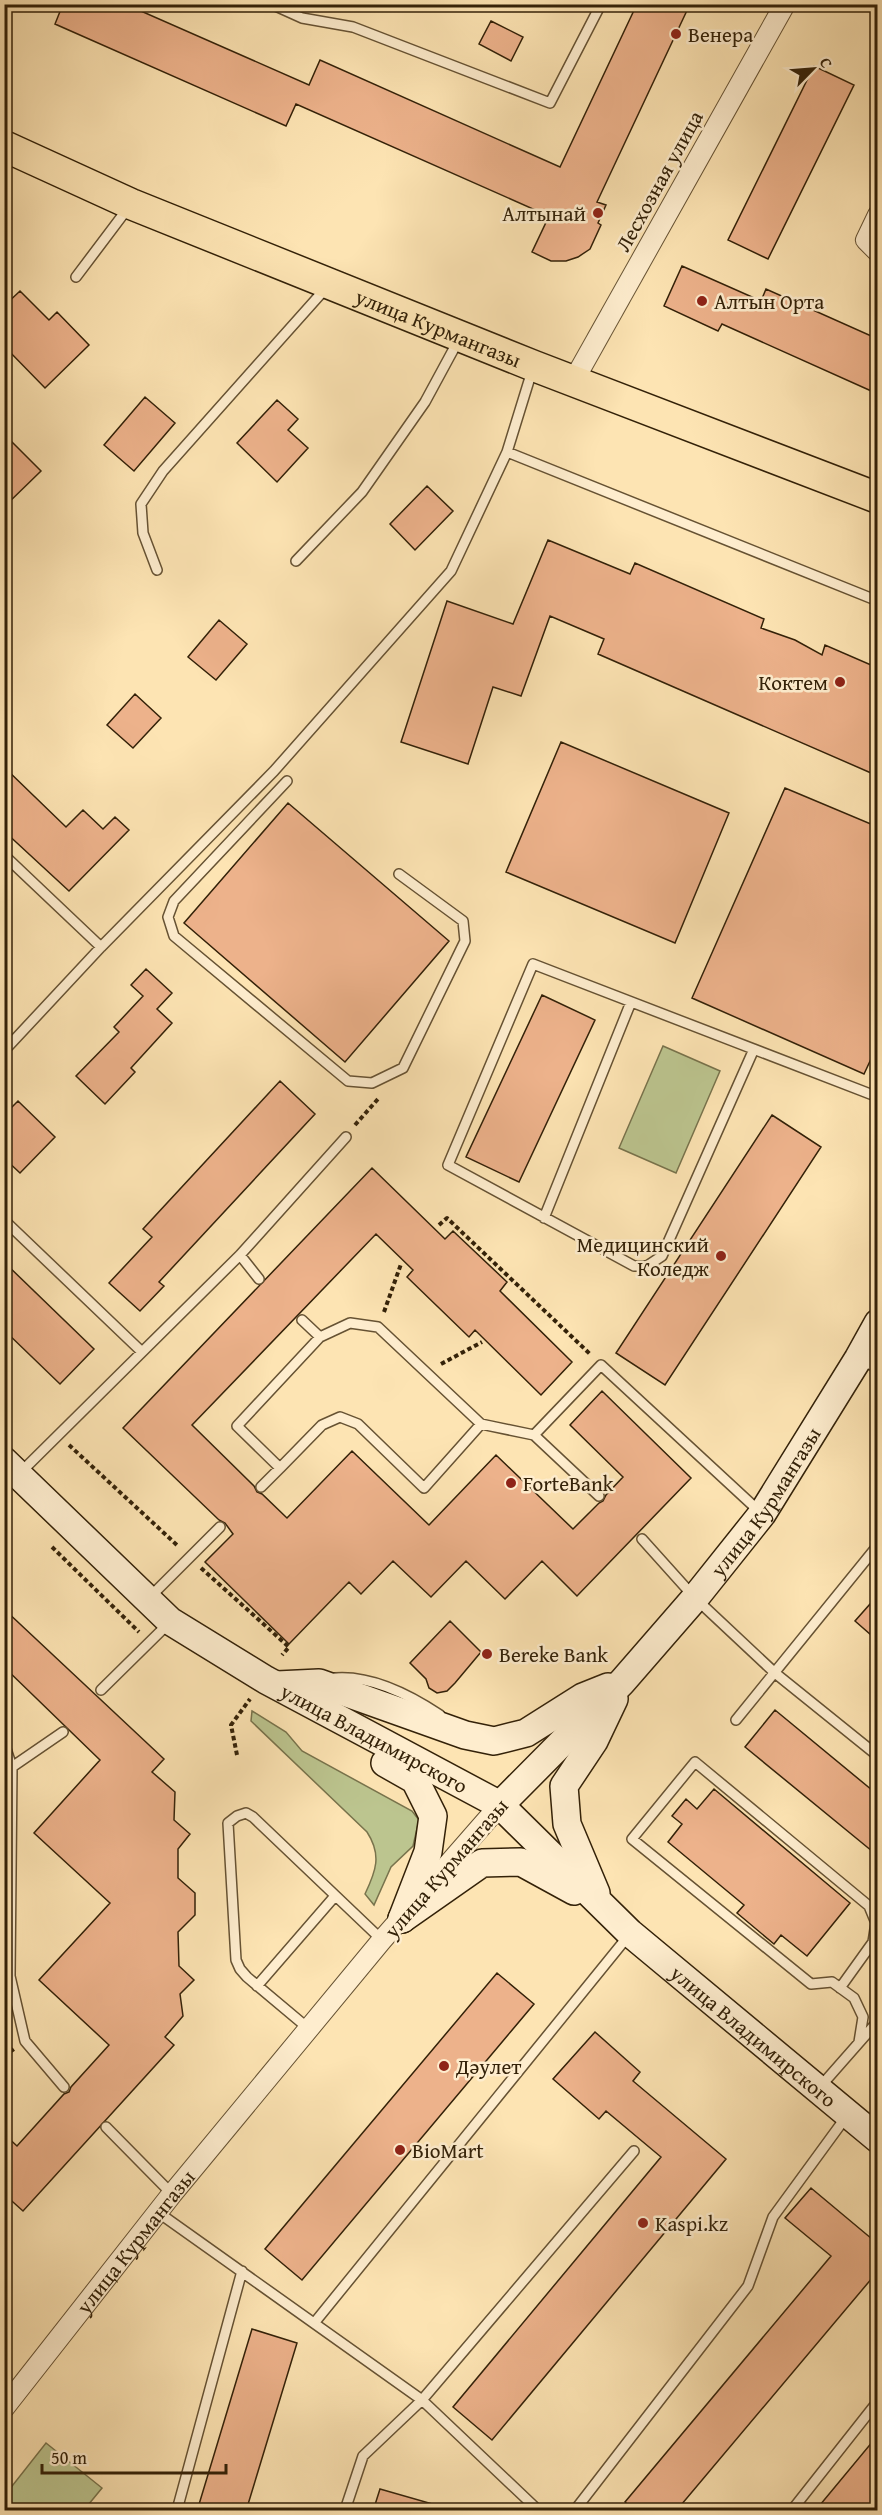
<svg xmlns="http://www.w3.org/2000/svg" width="882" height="2515" font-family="'Gentium Book Plus',serif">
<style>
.green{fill:#bcc58f;stroke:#78734c;stroke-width:1.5}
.building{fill:#edb28b;stroke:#332108;stroke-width:1.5}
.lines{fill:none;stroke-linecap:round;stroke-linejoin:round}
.lane-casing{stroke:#665233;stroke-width:12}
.street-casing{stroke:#665233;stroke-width:22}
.secondary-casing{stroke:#332108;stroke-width:30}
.primary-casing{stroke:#332108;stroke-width:33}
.path{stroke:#332108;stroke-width:4;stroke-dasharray:4.5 3;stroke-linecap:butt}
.lane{stroke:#feedce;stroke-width:9}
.street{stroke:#feedce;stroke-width:20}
.secondary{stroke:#feedce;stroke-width:27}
.primary{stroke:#fde4b3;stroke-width:30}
.poi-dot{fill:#8f2418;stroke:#feedce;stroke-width:2}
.labels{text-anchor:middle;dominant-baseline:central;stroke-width:5;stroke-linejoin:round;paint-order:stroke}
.poi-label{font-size:21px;fill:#332108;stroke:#feedce;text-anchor:start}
.street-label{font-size:21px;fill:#332108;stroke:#feedce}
</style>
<rect width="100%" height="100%" fill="#fde4b3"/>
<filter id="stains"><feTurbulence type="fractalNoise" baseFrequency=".00333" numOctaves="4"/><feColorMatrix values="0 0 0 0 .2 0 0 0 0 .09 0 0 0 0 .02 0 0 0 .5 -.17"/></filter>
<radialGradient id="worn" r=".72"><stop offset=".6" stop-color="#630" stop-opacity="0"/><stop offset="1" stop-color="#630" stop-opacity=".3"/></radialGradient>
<path class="green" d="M 663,1046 L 720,1071 L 676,1173 L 619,1148 Z
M 252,1711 L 286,1732 L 302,1751 L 412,1811 L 419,1820 L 413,1846 L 391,1867 L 374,1905 L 365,1894 C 376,1871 382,1855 367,1832 L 251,1721 Z
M 46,2443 L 102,2488 L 84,2510 L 5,2510 L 5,2495 Z"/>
<path class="building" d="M 63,4 L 125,4 L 309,85 L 320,60 L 560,167 L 637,4 L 690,4 L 597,202 L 606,205 L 598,223 L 601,225 L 590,249 L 578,257 L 566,261 L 551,261 L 532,252 L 549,216 L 296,104 L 286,126 L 55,24 Z
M 491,21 L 523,37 L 511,61 L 479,44 Z
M 814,66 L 854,85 L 768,259 L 728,240 Z
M 682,266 L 761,301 L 766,289 L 878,339 L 878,394 L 722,324 L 718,331 L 664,306 Z
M 20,291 L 49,320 L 57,312 L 89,345 L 45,388 L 4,346 L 4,306 Z
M 145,397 L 175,423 L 134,471 L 104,445 Z
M 277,400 L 298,419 L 288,430 L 308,448 L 277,482 L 237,443 Z
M 4,434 L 41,471 L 4,507 Z
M 427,486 L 453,511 L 415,550 L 390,524 Z
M 548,540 L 630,574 L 635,563 L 764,619 L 761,628 L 795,640 L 822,655 L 825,645 L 878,668 L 878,776 L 598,654 L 604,639 L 550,616 L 521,696 L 493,687 L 468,764 L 401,742 L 447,601 L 513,624 Z
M 219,620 L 247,644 L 216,680 L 188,657 Z
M 135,694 L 161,718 L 133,748 L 107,725 Z
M 561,742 L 729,813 L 675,943 L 506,872 Z
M 4,767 L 66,827 L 83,810 L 103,829 L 115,817 L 129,830 L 69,891 L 4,831 Z
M 785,788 L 878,827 L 878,1015 L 873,1026 L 878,1044 L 864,1074 L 692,998 Z
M 288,803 L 449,941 L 345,1062 L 184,923 Z
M 146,969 L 172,993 L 157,1009 L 172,1023 L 131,1068 L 135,1072 L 105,1104 L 76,1076 L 119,1032 L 114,1027 L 143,996 L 131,985 Z
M 542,995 L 595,1020 L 519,1182 L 466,1157 Z
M 280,1081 L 315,1114 L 159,1282 L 164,1286 L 140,1311 L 109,1283 L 152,1237 L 143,1229 Z
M 18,1101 L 55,1137 L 20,1173 L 4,1158 L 4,1115 Z
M 772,1115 L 821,1147 L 665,1385 L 616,1353 Z
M 372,1168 L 445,1239 L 453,1231 L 507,1282 L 500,1291 L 572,1362 L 541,1395 L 475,1330 L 469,1337 L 407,1277 L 413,1270 L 376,1234 L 192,1425 L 254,1486 L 257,1492 L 262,1494 L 287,1518 L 352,1451 L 429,1525 L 496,1455 L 573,1529 L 599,1503 L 603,1501 L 606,1495 L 623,1477 L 570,1425 L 602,1391 L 691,1478 L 577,1596 L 542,1561 L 505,1599 L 466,1561 L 431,1597 L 393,1561 L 361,1594 L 349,1582 L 289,1644 L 205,1562 L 233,1534 L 225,1523 L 219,1520 L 123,1428 Z
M 4,1262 L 94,1349 L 60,1384 L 4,1330 Z
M 878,1595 L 878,1641 L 855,1621 Z
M 4,1609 L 164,1759 L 152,1772 L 175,1792 L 174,1820 L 190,1834 L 178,1849 L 178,1878 L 195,1893 L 195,1915 L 178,1932 L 179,1966 L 194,1980 L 180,1994 L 183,2016 L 165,2037 L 174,2045 L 23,2211 L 4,2194 L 4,2134 L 17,2146 L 64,2094 L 69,2092 L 71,2087 L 109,2045 L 39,1980 L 110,1903 L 34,1833 L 100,1760 L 4,1667 Z
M 450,1621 L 481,1652 L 455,1683 L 447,1691 L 437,1693 L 429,1688 L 426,1679 L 410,1663 Z
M 775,1710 L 878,1795 L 878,1856 L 745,1747 Z
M 714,1789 L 850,1903 L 807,1956 L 781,1935 L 774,1944 L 737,1913 L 744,1905 L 668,1842 L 682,1824 L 672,1816 L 686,1799 L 697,1809 Z
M 497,1973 L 534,2004 L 302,2280 L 265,2249 Z
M 595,2032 L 640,2072 L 633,2081 L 726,2159 L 492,2440 L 453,2407 L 661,2157 L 606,2111 L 599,2119 L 553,2079 Z
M 811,2188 L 878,2244 L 878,2271 L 676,2511 L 635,2511 L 625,2502 L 831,2256 L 785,2218 Z
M 252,2329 L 297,2343 L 246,2511 L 197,2511 Z
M 878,2435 L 878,2511 L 815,2511 Z
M 380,2489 L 436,2505 L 435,2511 L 373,2511 Z"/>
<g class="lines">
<g class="lane-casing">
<path id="lane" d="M 271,4 L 302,18 L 353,27 L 550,103 L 601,4
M 76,277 L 128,208
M 507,452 L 878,601
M 296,561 L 362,492 L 425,402 L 458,341
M 157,570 L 143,533 L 141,504 L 163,471 L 326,288
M 287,781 L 174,901 L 168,917 L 174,936 L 348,1081 L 372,1083 L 403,1068 L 465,941 L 463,921 L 399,874
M 4,855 L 101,947
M 754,1049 L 662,1256 L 647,1266 L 634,1266 L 448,1165 L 533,964 L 878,1097
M 4,1051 L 101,947 L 274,771 L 451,571 L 507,452 L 532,371
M 544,1218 L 631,1002
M 4,1220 L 142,1352
M 240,1255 L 259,1279
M 302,1320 L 320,1337
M 860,1360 L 878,1368
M 481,1424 L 424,1488 L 358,1424 L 340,1417 L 322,1425 L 280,1468 L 237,1426 L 320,1337 L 350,1323 L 378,1327 L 481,1424 L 534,1435 L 599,1496
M 534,1435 L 601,1365 L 760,1512
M 20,1473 L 240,1255 L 346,1137
M 261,1487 L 280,1468
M 642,1539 L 695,1598 L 775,1673 L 878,1756
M 149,1598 L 220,1527
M 335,1678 C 372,1675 410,1695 440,1715
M 101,1690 L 169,1623
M 736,1720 L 878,1545
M 4,1743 L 12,1767 L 10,1976 L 25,2041 L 64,2087
M 12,1767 L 63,1732
M 257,1986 L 335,1896
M 840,1988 L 873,1942 L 876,1923 L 869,1906 L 695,1762 L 632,1839 L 811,1984 L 832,1982 L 854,1998 L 863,2017 L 859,2042
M 309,2029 L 247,1977 L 240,1969 L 236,1960 L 228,1823 L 237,1816 L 246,1813 L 253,1817 L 382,1940
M 820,2087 L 878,2021
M 106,2127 L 172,2194
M 159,2213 L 422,2400 L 538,2510
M 315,2322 L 629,1935
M 177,2510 L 242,2271
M 345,2510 L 363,2456 L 422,2400 L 634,2151
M 575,2510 L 748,2286 L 773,2217 L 846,2117
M 792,2510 L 878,2401"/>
</g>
<g class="street-casing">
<g id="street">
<path d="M 878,215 L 866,240 L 878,252"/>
<path d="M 574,380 L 785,4"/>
<path id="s1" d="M 4,2408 L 172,2194 L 382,1940 L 500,1805"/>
</g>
</g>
<g class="secondary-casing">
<g id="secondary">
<path id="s2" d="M 4,1461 L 170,1621 L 266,1680 L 500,1805 L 630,1933 L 878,2139"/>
<path d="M 277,1685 L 319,1683 L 465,1735 L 494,1741 L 526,1733 L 583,1697 L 608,1687"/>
<path d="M 385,1763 L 415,1780 L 433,1816 L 428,1852 L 402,1919"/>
<path id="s3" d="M 500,1805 L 622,1682 L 695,1598 L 762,1514 L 858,1359 L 878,1323"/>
<path d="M 596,1893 L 567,1824 L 564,1786 L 594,1741 L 614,1699"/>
<path d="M 402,1919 L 482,1863 L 521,1862 L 574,1891"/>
</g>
</g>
<g class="primary-casing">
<g id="primary">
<path id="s4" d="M 4,146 L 131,204 L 534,366 L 878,498"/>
</g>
</g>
<path class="path" d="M 355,1125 L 378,1099
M 439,1225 L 447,1218 L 590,1354
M 384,1312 L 401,1264
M 441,1364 L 482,1342
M 69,1445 L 178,1546
M 52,1547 L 139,1632
M 201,1568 L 289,1647 L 282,1655
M 237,1755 L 231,1725 L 250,1699
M 4,2056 L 14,2049"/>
<use href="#lane" class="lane"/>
<use href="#street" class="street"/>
<use href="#secondary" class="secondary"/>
<use href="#primary" class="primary"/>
</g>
<g class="poi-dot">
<circle cx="676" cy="34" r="6"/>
<circle cx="598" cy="213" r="6"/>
<circle cx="702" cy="301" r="6"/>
<circle cx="840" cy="682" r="6"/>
<circle cx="721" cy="1256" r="6"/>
<circle cx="511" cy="1483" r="6"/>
<circle cx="487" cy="1654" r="6"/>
<circle cx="444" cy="2066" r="6"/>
<circle cx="400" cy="2150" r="6"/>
<circle cx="643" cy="2223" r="6"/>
</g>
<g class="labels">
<g class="poi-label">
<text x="688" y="34">Венера</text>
<text x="586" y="213" text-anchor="end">Алтынай</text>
<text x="714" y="301">Алтын Орта</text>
<text x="828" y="682" text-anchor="end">Коктем</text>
<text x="709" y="1244" text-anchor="end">Медицинский<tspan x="709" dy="24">Коледж</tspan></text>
<text x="523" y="1483">ForteBank</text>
<text x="499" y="1654">Bereke Bank</text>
<text x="456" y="2066">Дәулет</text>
<text x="412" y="2150">BioMart</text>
<text x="655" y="2223">Kaspi.kz</text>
</g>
<g class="street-label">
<text transform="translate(659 181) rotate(-61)">Лесхозная улица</text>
<text stroke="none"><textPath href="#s4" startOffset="471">улица Курмангазы</textPath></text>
<text stroke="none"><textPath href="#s3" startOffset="404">улица Курмангазы</textPath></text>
<text stroke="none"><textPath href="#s2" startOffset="466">улица Владимирского</textPath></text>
<text transform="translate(446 1868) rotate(-49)">улица Курмангазы</text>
<text stroke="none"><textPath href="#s2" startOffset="952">улица Владимирского</textPath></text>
<text stroke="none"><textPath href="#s1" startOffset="212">улица Курмангазы</textPath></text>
</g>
</g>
<rect width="882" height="2515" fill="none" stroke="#fde4b3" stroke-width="24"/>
<rect x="6" y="6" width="870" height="2503" fill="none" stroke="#332108" stroke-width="3"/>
<rect x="12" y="12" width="858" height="2491" fill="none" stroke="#332108" stroke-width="1.5"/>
<g transform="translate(813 69) rotate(65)" stroke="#feedce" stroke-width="4.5" paint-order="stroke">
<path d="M0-4.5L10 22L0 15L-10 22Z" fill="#332108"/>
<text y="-9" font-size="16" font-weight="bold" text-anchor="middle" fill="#332108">С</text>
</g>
<path d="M42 2464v9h184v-9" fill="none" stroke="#332108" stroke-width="3"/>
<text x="51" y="2464" font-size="18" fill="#332108" stroke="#feedce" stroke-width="4.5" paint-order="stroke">50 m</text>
<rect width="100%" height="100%" filter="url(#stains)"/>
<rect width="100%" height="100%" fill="url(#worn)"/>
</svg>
